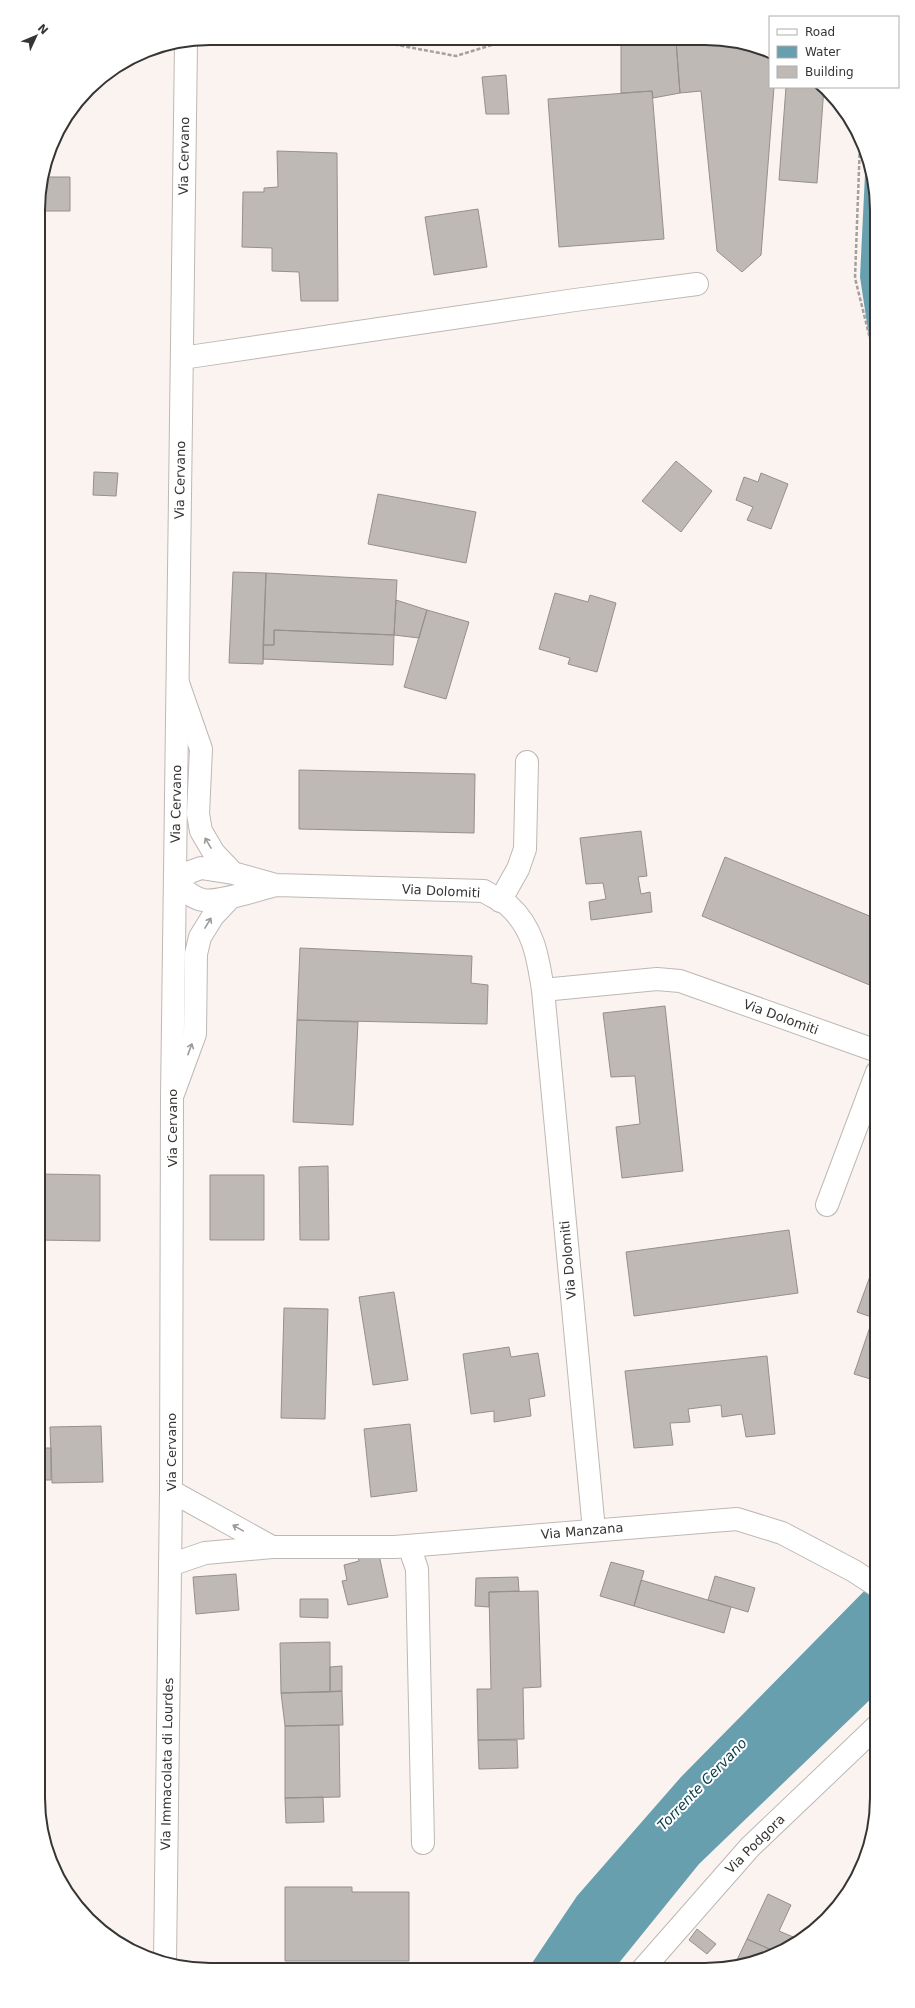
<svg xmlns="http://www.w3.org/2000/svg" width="915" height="2008" font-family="'DejaVu Sans',sans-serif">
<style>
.water{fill:#679faf}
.building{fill:#bfb9b5;stroke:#95908c}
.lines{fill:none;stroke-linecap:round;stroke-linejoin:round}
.minor-casing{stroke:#beb8b5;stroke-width:24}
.major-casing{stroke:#beb8b5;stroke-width:24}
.path{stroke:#a5a09d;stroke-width:2.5;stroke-dasharray:4 2;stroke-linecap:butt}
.minor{stroke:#fff;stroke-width:22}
.major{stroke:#fff;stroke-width:22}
.oneway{stroke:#9b9a99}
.labels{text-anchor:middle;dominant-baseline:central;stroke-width:4;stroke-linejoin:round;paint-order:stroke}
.street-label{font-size:13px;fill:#373533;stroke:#fff}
.water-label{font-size:14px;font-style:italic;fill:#083d49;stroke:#fff}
.rim{fill:none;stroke:#373533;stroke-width:2}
</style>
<rect width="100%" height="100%" fill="#faf3ef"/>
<path class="water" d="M 866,154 L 871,165 L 877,210 L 877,390 L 860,277 Z
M 877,1578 L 877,1693 L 699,1864 L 614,1969 L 528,1969 L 577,1896 L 681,1777 Z"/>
<path class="building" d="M 621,41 L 676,41 L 680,93 L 653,98 L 652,91 L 621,93 Z
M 676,41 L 738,41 L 770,52 L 770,87 L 774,87 L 761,255 L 742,272 L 717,251 L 701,91 L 680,93 Z
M 506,75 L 509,114 L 486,114 L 482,77 Z
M 786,87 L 824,87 L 817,183 L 779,180 Z
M 652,91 L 664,239 L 559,247 L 548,99 Z
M 277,151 L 337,153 L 338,301 L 301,301 L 299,272 L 272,271 L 272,248 L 242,247 L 243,192 L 264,192 L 264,188 L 278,187 Z
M 44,177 L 70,177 L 70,211 L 38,211 L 38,199 Z
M 478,209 L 487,267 L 434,275 L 425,217 Z
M 676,461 L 712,491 L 681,532 L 642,501 Z
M 94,472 L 118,473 L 116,496 L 93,495 Z
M 761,473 L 788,484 L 771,529 L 747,520 L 753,507 L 736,500 L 744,477 L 758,482 Z
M 378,494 L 476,512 L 466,563 L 368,544 Z
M 233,572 L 266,573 L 263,664 L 229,663 Z
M 266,573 L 397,580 L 394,635 L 274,630 L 274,645 L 263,645 Z
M 555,593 L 588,602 L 590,595 L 616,603 L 597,672 L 568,664 L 570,658 L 539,649 Z
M 396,600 L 427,610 L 419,638 L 394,635 Z
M 427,610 L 469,622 L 446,699 L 404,687 Z
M 274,630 L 394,635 L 393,665 L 263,659 L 263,645 L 274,645 Z
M 299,770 L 475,774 L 474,833 L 299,829 Z
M 641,831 L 647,876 L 638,877 L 641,894 L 650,892 L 652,912 L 591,920 L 589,902 L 606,899 L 603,883 L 586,884 L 580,838 Z
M 725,857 L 877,919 L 877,988 L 702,916 Z
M 300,948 L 472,956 L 471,983 L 488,985 L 487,1024 L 297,1020 Z
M 665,1006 L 683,1171 L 622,1178 L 616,1127 L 640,1124 L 635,1076 L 611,1077 L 603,1013 Z
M 297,1020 L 358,1022 L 353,1125 L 293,1122 Z
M 328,1166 L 329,1240 L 300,1240 L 299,1167 Z
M 40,1174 L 100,1175 L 100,1241 L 39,1240 Z
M 210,1175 L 264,1175 L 264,1240 L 210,1240 Z
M 789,1230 L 798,1293 L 634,1316 L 626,1252 Z
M 877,1257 L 877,1319 L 857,1312 Z
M 394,1292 L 408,1380 L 373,1385 L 359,1297 Z
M 284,1308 L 328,1309 L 325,1419 L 281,1418 Z
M 873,1318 L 877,1319 L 877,1381 L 854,1374 Z
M 509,1347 L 511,1357 L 538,1353 L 545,1396 L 529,1399 L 531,1416 L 494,1422 L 494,1411 L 471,1414 L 463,1354 Z
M 767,1356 L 775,1434 L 746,1437 L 742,1414 L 722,1417 L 721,1405 L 688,1409 L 690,1422 L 670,1423 L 673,1445 L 634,1448 L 625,1371 Z
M 410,1424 L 417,1491 L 371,1497 L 364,1429 Z
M 101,1426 L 103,1482 L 52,1483 L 50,1427 Z
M 38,1448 L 51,1448 L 51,1480 L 38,1480 Z
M 378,1550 L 388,1597 L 348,1605 L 342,1581 L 347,1580 L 344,1565 L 359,1561 L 357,1554 Z
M 611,1562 L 644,1571 L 634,1606 L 600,1596 Z
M 236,1574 L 239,1610 L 196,1614 L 193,1577 Z
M 715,1576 L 755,1588 L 748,1612 L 708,1600 Z
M 518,1577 L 519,1591 L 489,1592 L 489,1607 L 475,1606 L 476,1578 Z
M 641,1580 L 731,1607 L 724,1633 L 634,1606 Z
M 538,1591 L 541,1687 L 523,1688 L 524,1739 L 478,1740 L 477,1689 L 491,1689 L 489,1592 Z
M 300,1599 L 328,1599 L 328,1618 L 300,1617 Z
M 330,1642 L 330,1692 L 281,1693 L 280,1643 Z
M 342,1666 L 342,1691 L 330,1692 L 330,1667 Z
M 342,1691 L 343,1725 L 285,1726 L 281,1693 Z
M 339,1725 L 340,1797 L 285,1798 L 285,1726 Z
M 478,1740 L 517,1740 L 518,1768 L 479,1769 Z
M 323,1797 L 324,1822 L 286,1823 L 285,1798 Z
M 285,1887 L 352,1887 L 352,1892 L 409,1892 L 409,1961 L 285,1961 Z
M 768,1894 L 791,1905 L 779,1931 L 798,1939 L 796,1943 L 776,1952 L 747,1939 Z
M 697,1929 L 716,1944 L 707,1954 L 689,1940 Z
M 747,1939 L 776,1952 L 750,1964 L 734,1966 Z"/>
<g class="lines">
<g class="minor-casing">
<path id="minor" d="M 182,358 L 575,300 L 697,284
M 178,683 L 201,749 L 198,814 L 201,831 L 214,853 L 233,873
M 276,885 C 260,889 218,903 203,900 C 192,898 183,889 175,882 L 190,872 L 201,868 L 233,873 L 276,885 L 484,891 C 491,896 502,900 508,905 C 534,928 538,958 543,990 L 594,1530
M 500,901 L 518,869 L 525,849 L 527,762
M 543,990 L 657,979 L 680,981 L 877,1051
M 173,1094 L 195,1034 L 196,954 L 200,937 L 213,916 L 231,897
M 827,1205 L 877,1072
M 171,1491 L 272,1547
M 409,1546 L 417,1569 L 423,1843
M 170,1565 L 205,1553 L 272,1547 L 395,1547 L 737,1519 L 782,1533 L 854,1571 L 877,1586
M 642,1970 L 750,1847 L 877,1726"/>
</g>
<g class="major-casing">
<path id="major" d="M 165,1963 L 171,1491 L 172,1099 L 186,43"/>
</g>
<path class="path" d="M 365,39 L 456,56 L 508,40
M 860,142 L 855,278 L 877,367"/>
<use href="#minor" class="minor"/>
<use href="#major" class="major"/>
</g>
<defs><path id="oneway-shaft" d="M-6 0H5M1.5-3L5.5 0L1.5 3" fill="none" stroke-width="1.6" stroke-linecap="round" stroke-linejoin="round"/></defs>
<g class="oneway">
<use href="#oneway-shaft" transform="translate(208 843) rotate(-120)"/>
<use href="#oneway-shaft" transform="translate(208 923) rotate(-59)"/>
<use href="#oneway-shaft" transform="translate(190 1049) rotate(-70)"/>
<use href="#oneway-shaft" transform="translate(238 1528) rotate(-151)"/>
</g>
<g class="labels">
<g class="street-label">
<text transform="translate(184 156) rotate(-89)">Via Cervano</text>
<text transform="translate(180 480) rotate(-89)">Via Cervano</text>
<text transform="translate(176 804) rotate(-89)">Via Cervano</text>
<text transform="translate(441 891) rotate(3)">Via Dolomiti</text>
<text transform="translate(781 1017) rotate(20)">Via Dolomiti</text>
<text transform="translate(172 1128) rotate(-90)">Via Cervano</text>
<text transform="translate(568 1260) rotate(-95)">Via Dolomiti</text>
<text transform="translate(171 1452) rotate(-90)">Via Cervano</text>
<text transform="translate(582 1531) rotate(-5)">Via Manzana</text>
<text transform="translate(167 1764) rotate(-89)">Via Immacolata di Lourdes</text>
<text transform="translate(755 1844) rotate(-45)">Via Podgora</text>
</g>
<g class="water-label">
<text transform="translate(702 1784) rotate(-46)">Torrente Cervano</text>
</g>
</g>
<path d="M0 0H915V2008H0ZM210 45H705A165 165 0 0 1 870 210V1798A165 165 0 0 1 705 1963H210A165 165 0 0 1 45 1798V210A165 165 0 0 1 210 45Z" fill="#fff" fill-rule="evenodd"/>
<path class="rim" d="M210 45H705A165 165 0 0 1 870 210V1798A165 165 0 0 1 705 1963H210A165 165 0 0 1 45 1798V210A165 165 0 0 1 210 45Z"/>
<rect x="769" y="16" width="130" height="72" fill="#ffffff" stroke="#afaead"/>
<rect x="777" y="29" width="20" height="6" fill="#ffffff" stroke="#afaead"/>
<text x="805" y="36" font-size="12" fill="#373533">Road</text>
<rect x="777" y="46" width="20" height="12" fill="#679faf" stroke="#afaead"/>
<text x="805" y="56" font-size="12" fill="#373533">Water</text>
<rect x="777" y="66" width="20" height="12" fill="#bfb9b5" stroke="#afaead"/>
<text x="805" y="76" font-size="12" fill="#373533">Building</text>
<g transform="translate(36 36) rotate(46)" stroke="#ffffff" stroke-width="3" paint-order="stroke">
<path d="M0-3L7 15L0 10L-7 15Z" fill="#373533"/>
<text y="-6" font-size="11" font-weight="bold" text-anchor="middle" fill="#373533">N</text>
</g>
</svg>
